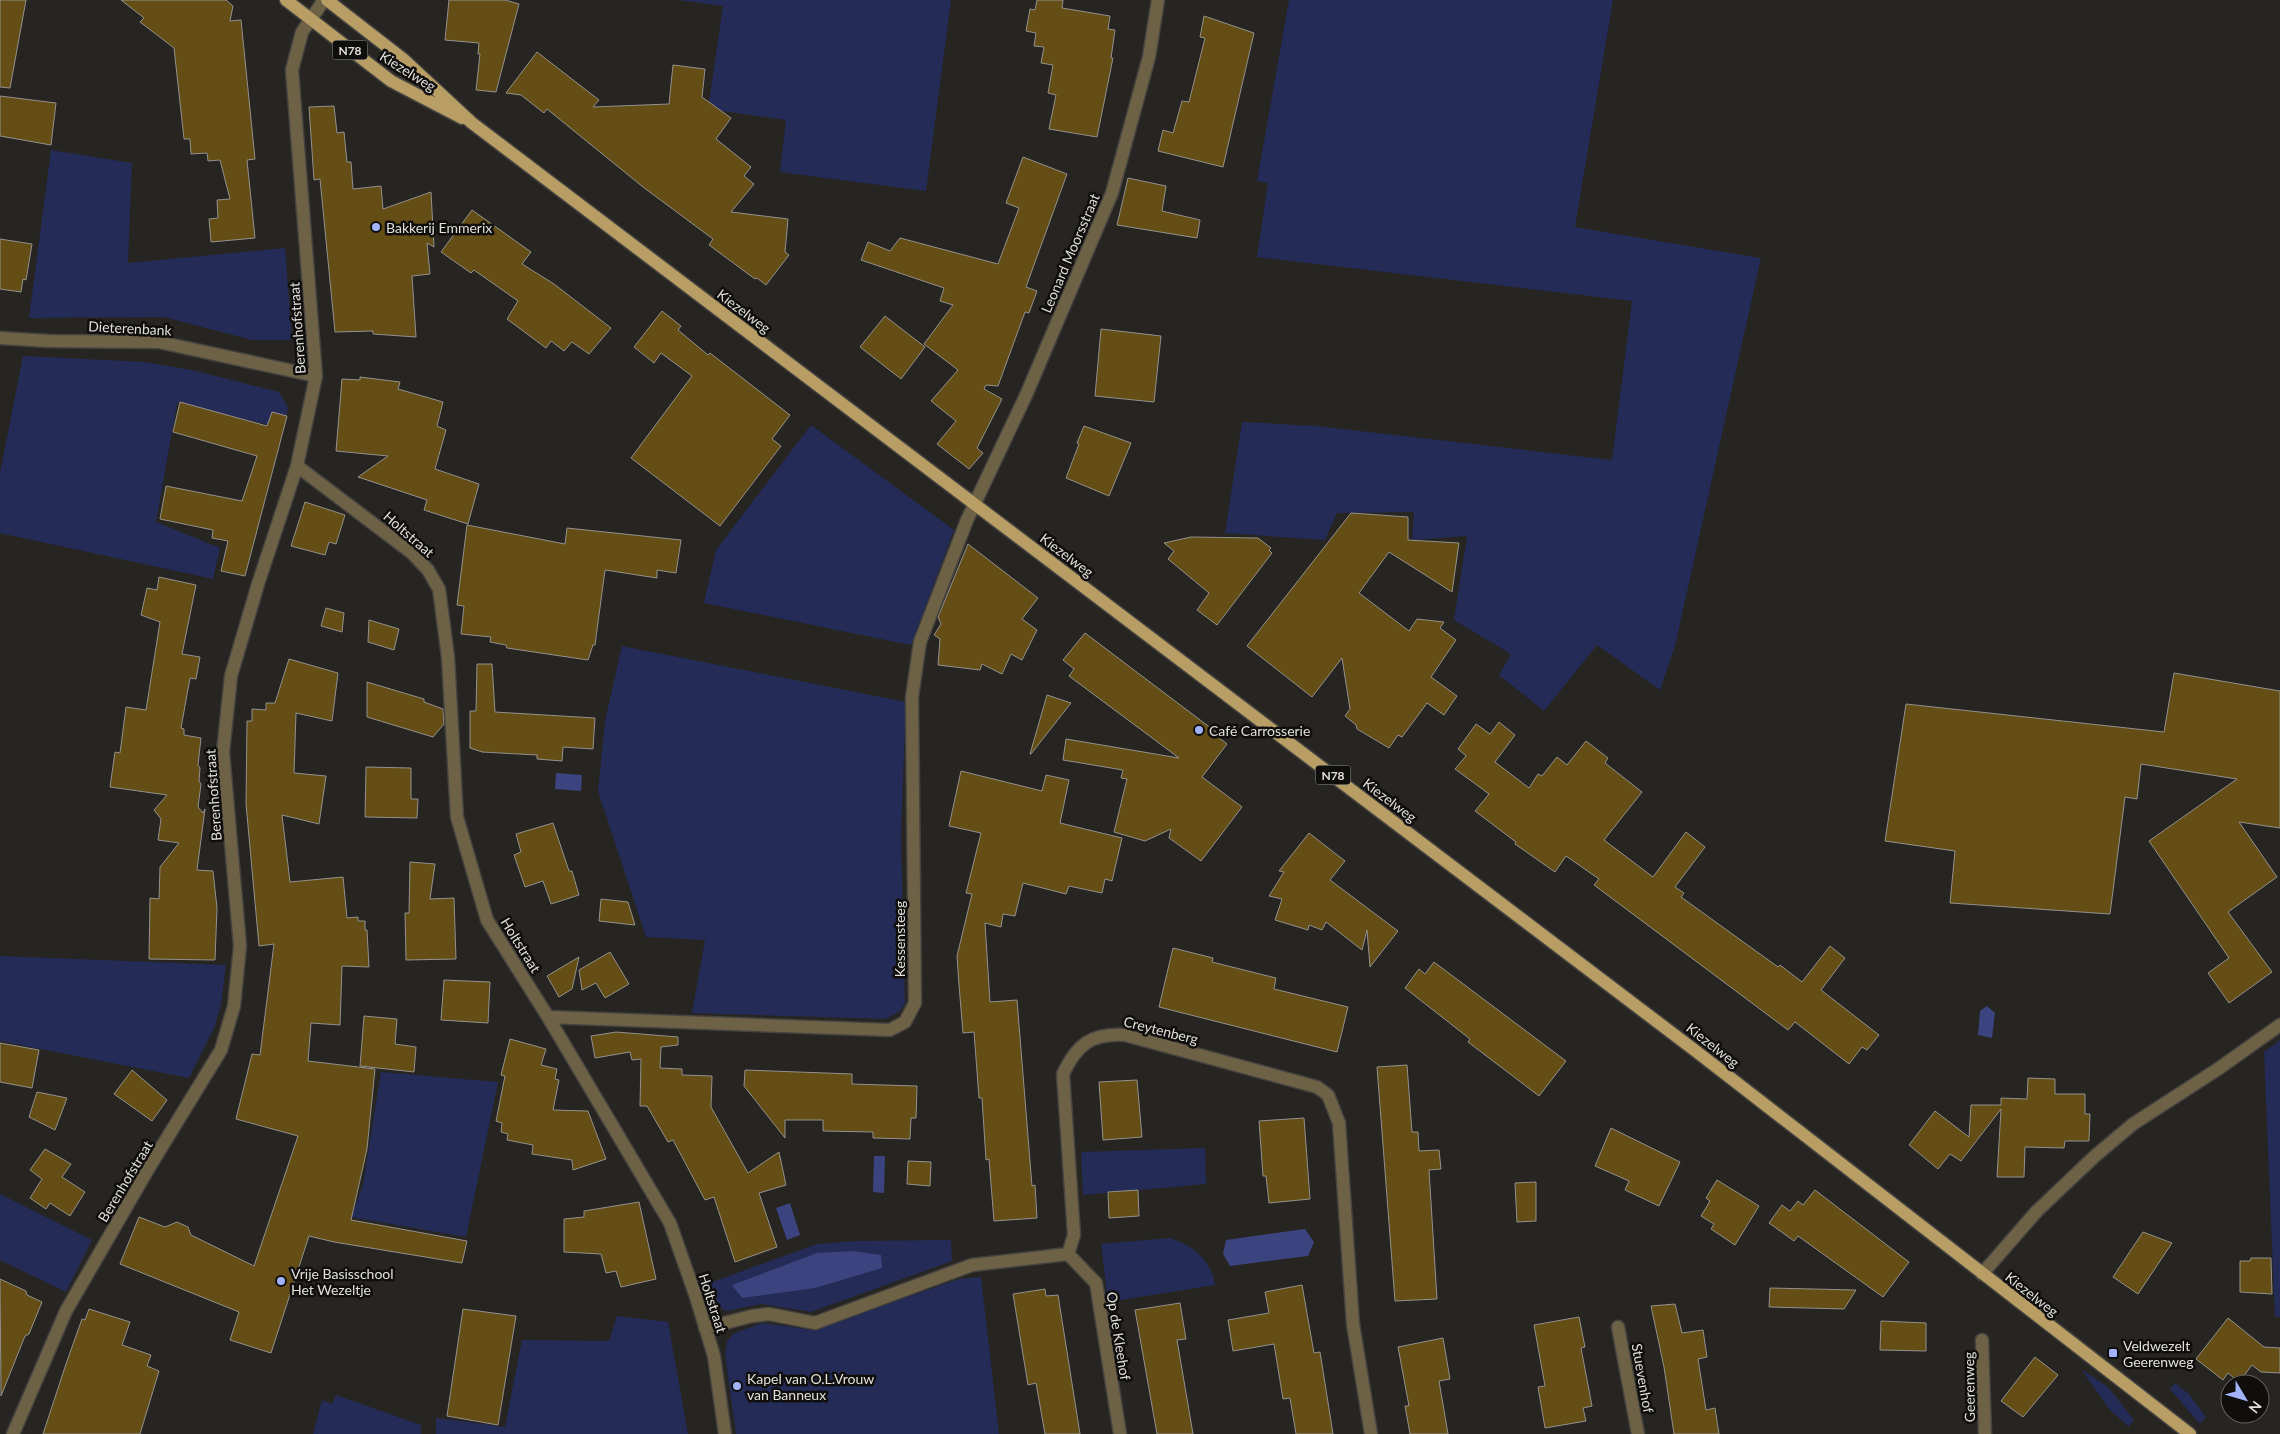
<svg xmlns="http://www.w3.org/2000/svg" width="2280" height="1434" font-family="Lato,sans-serif">
<style>
.green{fill:#242b56}
.water{fill:#3b447e}
.building{fill:#644e16;stroke:#93918d}
.lines{fill:none;stroke-linecap:round;stroke-linejoin:round}
.minor-casing{stroke:#454340;stroke-width:15}
.major-casing{stroke:#454340;stroke-width:15}
.minor{stroke:#6e6246;stroke-width:12}
.major{stroke:#b89e64;stroke-width:12}
.poi-dot{fill:#a2b2fd;stroke:#0f0e0d;stroke-width:2}
.labels{text-anchor:middle;dominant-baseline:central;stroke-width:5;stroke-linejoin:round;paint-order:stroke}
.shield{fill:#0f0e0d;stroke:#a1a09e;stroke-width:1}
.shield-label{font-size:12px;font-weight:bold;fill:#e0dfdc}
.street-label{font-size:14px;fill:#e0dfdc;stroke:#0f0e0d}
.poi-label{font-size:14px;fill:#e0dfdc;stroke:#0f0e0d;text-anchor:start}
</style>
<rect width="100%" height="100%" fill="#272522"/>
<path class="green" d="M 678,0 L 951,0 L 926,191 L 780,172 L 786,120 L 708,109 L 723,6 Z
M 1289,0 L 1613,0 L 1575,227 L 1761,258 L 1675,646 L 1660,690 L 1597,645 L 1544,711 L 1499,675 L 1511,654 L 1454,620 L 1467,536 L 1412,540 L 1414,512 L 1337,513 L 1325,540 L 1225,533 L 1242,422 L 1316,426 L 1612,460 L 1632,301 L 1257,257 L 1268,183 L 1257,181 Z
M 51,150 L 132,163 L 128,263 L 285,248 L 292,340 L 252,340 L 164,317 L 29,318 Z
M 23,356 L 145,362 L 196,371 L 279,392 L 288,408 L 283,428 L 177,403 L 156,522 L 220,548 L 213,579 L 0,533 L 0,473 Z
M 811,425 L 954,530 L 911,645 L 704,603 L 716,550 Z
M 622,646 L 906,702 L 901,834 L 905,1004 L 899,1012 L 885,1019 L 692,1013 L 705,940 L 646,937 L 598,791 L 605,721 Z
M 0,956 L 226,965 L 221,1005 L 214,1028 L 189,1078 L 0,1041 Z
M 2280,1040 L 2280,1317 L 2275,1317 L 2264,1052 Z
M 381,1072 L 498,1082 L 466,1237 L 351,1217 L 363,1185 Z
M 1205,1148 L 1206,1184 L 1083,1195 L 1081,1152 Z
M 0,1194 L 92,1240 L 66,1292 L 0,1260 Z
M 1170,1238 C 1193,1245 1211,1260 1215,1285 L 1108,1302 L 1101,1244 Z
M 951,1240 L 952,1261 L 811,1312 L 762,1304 L 726,1311 L 711,1302 L 704,1285 L 817,1244 L 856,1241 Z
M 981,1277 L 999,1434 L 736,1434 L 725,1354 L 727,1341 L 734,1333 L 763,1323 L 813,1330 L 959,1279 Z
M 617,1316 L 668,1322 L 688,1434 L 436,1434 L 436,1418 L 505,1427 L 522,1340 L 609,1341 Z
M 2081,1369 L 2108,1387 L 2134,1420 L 2129,1427 L 2110,1410 Z
M 2175,1383 L 2189,1394 L 2206,1417 L 2200,1424 L 2170,1389 Z
M 336,1395 L 421,1425 L 421,1434 L 313,1434 L 322,1400 L 332,1404 Z"/>
<path class="water" d="M 556,773 L 582,775 L 581,791 L 555,789 Z
M 1987,1006 L 1995,1013 L 1992,1038 L 1978,1035 L 1980,1011 Z
M 874,1156 L 885,1156 L 884,1193 L 873,1192 Z
M 790,1203 L 800,1235 L 787,1240 L 776,1208 Z
M 1305,1229 L 1314,1242 L 1308,1256 L 1230,1266 L 1223,1254 L 1226,1240 Z
M 852,1251 L 881,1255 L 882,1268 L 815,1288 L 742,1298 L 732,1285 L 817,1253 Z"/>
<path class="building" d="M 0,0 L 26,0 L 10,88 L 0,87 Z
M 121,0 L 226,0 L 233,6 L 230,21 L 241,20 L 255,159 L 247,160 L 255,238 L 211,242 L 209,219 L 218,218 L 217,200 L 230,199 L 220,160 L 208,161 L 207,153 L 191,154 L 190,139 L 184,139 L 174,48 L 140,22 L 144,18 Z
M 449,0 L 505,0 L 519,4 L 496,92 L 476,90 L 480,54 L 478,54 L 479,43 L 445,40 Z
M 1037,0 L 1063,0 L 1062,8 L 1110,16 L 1108,29 L 1115,30 L 1111,58 L 1113,58 L 1097,137 L 1049,129 L 1056,95 L 1048,93 L 1053,65 L 1041,63 L 1044,47 L 1034,46 L 1036,33 L 1026,31 L 1030,9 L 1035,10 Z
M 1204,16 L 1254,33 L 1223,167 L 1158,151 L 1163,130 L 1173,133 L 1182,101 L 1189,102 L 1205,38 L 1200,37 Z
M 537,52 L 599,100 L 593,107 L 669,104 L 673,65 L 705,69 L 702,97 L 731,118 L 716,139 L 751,167 L 744,176 L 754,184 L 731,212 L 788,219 L 785,252 L 789,255 L 766,285 L 757,278 L 755,279 L 709,245 L 713,239 L 643,187 L 547,109 L 544,113 L 521,95 L 506,93 Z
M 0,96 L 56,103 L 51,145 L 0,136 Z
M 334,106 L 337,133 L 344,132 L 347,162 L 351,162 L 353,189 L 381,186 L 383,209 L 431,192 L 434,247 L 427,243 L 430,274 L 412,276 L 416,337 L 373,334 L 373,331 L 335,332 L 320,179 L 314,180 L 309,107 Z
M 1023,157 L 1067,174 L 1026,287 L 1037,291 L 1029,313 L 1025,312 L 998,386 L 986,385 L 984,389 L 1002,399 L 977,448 L 983,453 L 969,469 L 937,444 L 956,421 L 931,401 L 958,370 L 924,344 L 953,305 L 940,301 L 944,288 L 861,260 L 868,242 L 890,251 L 900,238 L 998,264 L 1019,208 L 1006,203 Z
M 1128,178 L 1166,186 L 1162,211 L 1200,220 L 1197,238 L 1117,225 Z
M 472,210 L 531,252 L 522,264 L 554,284 L 611,328 L 589,354 L 572,342 L 564,351 L 551,341 L 546,348 L 507,319 L 518,301 L 474,270 L 471,273 L 441,252 Z
M 0,239 L 32,244 L 26,280 L 23,279 L 21,292 L 0,289 Z
M 662,311 L 681,326 L 678,330 L 708,355 L 710,353 L 790,415 L 772,439 L 781,446 L 720,526 L 631,458 L 692,376 L 661,353 L 654,363 L 634,347 Z
M 885,316 L 925,347 L 901,379 L 860,347 Z
M 1101,329 L 1161,336 L 1154,402 L 1095,396 Z
M 360,377 L 400,382 L 398,389 L 443,402 L 437,426 L 446,430 L 435,469 L 479,484 L 468,524 L 424,510 L 427,500 L 358,477 L 388,456 L 336,451 L 342,379 L 360,380 Z
M 180,402 L 267,426 L 272,412 L 287,416 L 245,576 L 221,571 L 228,541 L 212,538 L 213,530 L 160,519 L 166,486 L 242,501 L 257,456 L 173,432 Z
M 1084,426 L 1131,443 L 1109,496 L 1066,478 L 1079,444 L 1077,443 Z
M 305,502 L 345,515 L 336,544 L 329,542 L 325,555 L 291,546 Z
M 1351,513 L 1408,517 L 1408,540 L 1459,543 L 1452,592 L 1389,552 L 1359,593 L 1409,631 L 1417,619 L 1444,622 L 1440,628 L 1456,640 L 1431,677 L 1457,696 L 1444,715 L 1427,703 L 1402,737 L 1398,735 L 1389,748 L 1357,729 L 1356,725 L 1345,716 L 1350,709 L 1342,658 L 1312,697 L 1247,646 Z
M 467,525 L 565,544 L 567,528 L 681,540 L 676,573 L 657,570 L 657,578 L 605,570 L 595,645 L 593,645 L 588,660 L 507,648 L 506,645 L 490,642 L 491,637 L 461,634 L 464,606 L 457,605 Z
M 1191,537 L 1258,538 L 1271,548 L 1269,550 L 1272,553 L 1217,625 L 1197,610 L 1209,593 L 1168,559 L 1174,551 L 1164,543 Z
M 968,544 L 1038,598 L 1022,619 L 1037,630 L 1022,660 L 1011,654 L 1002,674 L 982,664 L 980,670 L 938,665 L 940,639 L 934,635 L 941,624 L 938,617 Z
M 159,577 L 196,585 L 182,654 L 200,657 L 196,679 L 190,678 L 181,728 L 184,729 L 184,735 L 201,738 L 198,765 L 200,768 L 199,781 L 201,784 L 198,807 L 203,813 L 205,809 L 197,870 L 213,871 L 217,908 L 215,960 L 149,959 L 150,898 L 159,899 L 160,867 L 179,843 L 158,840 L 161,819 L 154,810 L 167,795 L 110,787 L 115,752 L 120,753 L 126,707 L 146,710 L 160,622 L 141,615 L 147,588 L 157,590 Z
M 326,608 L 344,613 L 342,632 L 321,626 Z
M 369,620 L 399,629 L 394,650 L 368,642 Z
M 1085,633 L 1220,735 L 1218,737 L 1227,744 L 1202,777 L 1242,807 L 1201,861 L 1169,838 L 1171,829 L 1145,841 L 1114,832 L 1127,779 L 1121,778 L 1123,770 L 1063,760 L 1066,739 L 1179,758 L 1069,676 L 1074,669 L 1063,660 Z
M 289,659 L 338,673 L 332,721 L 296,713 L 294,773 L 326,776 L 319,824 L 282,815 L 290,882 L 343,877 L 347,918 L 358,917 L 358,921 L 365,921 L 365,930 L 367,930 L 369,967 L 342,966 L 340,1025 L 311,1023 L 308,1061 L 375,1069 L 367,1149 L 351,1220 L 467,1241 L 462,1263 L 334,1242 L 309,1236 L 271,1353 L 230,1340 L 239,1312 L 120,1264 L 139,1217 L 165,1227 L 177,1222 L 188,1227 L 191,1235 L 254,1266 L 298,1136 L 236,1119 L 252,1054 L 260,1055 L 274,944 L 259,946 L 246,804 L 247,721 L 252,721 L 252,709 L 266,710 L 266,703 L 275,703 Z
M 477,664 L 492,664 L 495,712 L 595,718 L 593,749 L 563,747 L 562,761 L 537,759 L 537,755 L 482,752 L 470,748 L 470,711 L 476,711 Z
M 2174,673 L 2280,691 L 2280,828 L 2239,822 L 2277,877 L 2228,912 L 2272,972 L 2229,1003 L 2208,973 L 2229,958 L 2149,841 L 2237,779 L 2141,764 L 2137,799 L 2125,797 L 2110,914 L 1950,903 L 1955,851 L 1885,841 L 1906,704 L 2164,732 Z
M 367,682 L 424,699 L 424,702 L 443,709 L 444,724 L 433,737 L 367,717 Z
M 1047,695 L 1071,703 L 1031,754 L 1030,754 Z
M 1499,722 L 1515,735 L 1495,762 L 1529,788 L 1538,774 L 1542,776 L 1557,757 L 1567,765 L 1586,741 L 1608,758 L 1605,763 L 1642,792 L 1604,840 L 1653,877 L 1686,832 L 1705,847 L 1675,887 L 1684,893 L 1681,897 L 1778,967 L 1780,965 L 1802,982 L 1830,946 L 1845,958 L 1821,990 L 1879,1035 L 1867,1050 L 1862,1047 L 1849,1064 L 1795,1022 L 1788,1030 L 1594,885 L 1599,879 L 1566,856 L 1555,872 L 1515,844 L 1516,842 L 1475,811 L 1489,794 L 1455,769 L 1466,756 L 1458,749 L 1476,724 L 1490,734 Z
M 366,767 L 411,768 L 411,799 L 418,799 L 417,818 L 365,817 Z
M 961,771 L 1042,791 L 1046,775 L 1069,780 L 1060,823 L 1122,838 L 1112,881 L 1105,879 L 1102,893 L 1069,886 L 1066,894 L 1023,883 L 1015,916 L 1003,914 L 1001,927 L 985,923 L 990,1002 L 1017,1000 L 1032,1186 L 1035,1185 L 1037,1218 L 994,1221 L 989,1159 L 986,1160 L 982,1098 L 979,1098 L 974,1032 L 963,1033 L 959,985 L 957,956 L 972,894 L 966,893 L 981,833 L 949,826 Z
M 553,823 L 569,871 L 572,871 L 579,895 L 551,904 L 543,881 L 525,887 L 514,855 L 521,852 L 516,834 Z
M 1309,833 L 1345,861 L 1330,880 L 1398,931 L 1370,967 L 1367,930 L 1362,950 L 1326,922 L 1322,930 L 1309,925 L 1308,930 L 1275,920 L 1282,899 L 1269,896 L 1284,872 L 1279,871 Z
M 410,862 L 435,864 L 430,899 L 454,898 L 456,959 L 406,960 L 405,913 L 409,913 Z
M 601,899 L 628,902 L 635,925 L 599,921 Z
M 1173,948 L 1213,958 L 1212,962 L 1276,978 L 1274,989 L 1348,1007 L 1337,1052 L 1159,1007 Z
M 610,952 L 629,984 L 605,998 L 596,983 L 582,990 L 579,970 Z
M 579,957 L 572,989 L 559,997 L 547,976 Z
M 1434,962 L 1566,1061 L 1539,1096 L 1468,1042 L 1470,1039 L 1405,988 L 1419,969 L 1425,974 Z
M 444,980 L 490,982 L 488,1023 L 441,1020 Z
M 364,1016 L 397,1019 L 395,1044 L 416,1047 L 414,1072 L 360,1066 Z
M 616,1032 L 678,1037 L 678,1045 L 661,1047 L 660,1068 L 682,1069 L 682,1075 L 712,1076 L 711,1107 L 748,1173 L 779,1152 L 786,1185 L 759,1193 L 777,1247 L 735,1262 L 714,1197 L 705,1200 L 673,1140 L 668,1142 L 647,1106 L 640,1106 L 641,1059 L 632,1060 L 630,1052 L 595,1058 L 591,1036 Z
M 510,1039 L 546,1049 L 541,1065 L 557,1069 L 555,1079 L 559,1080 L 553,1110 L 588,1111 L 606,1159 L 573,1170 L 572,1160 L 532,1154 L 533,1145 L 507,1140 L 508,1134 L 501,1132 L 502,1123 L 496,1121 L 505,1076 L 501,1075 Z
M 0,1043 L 39,1050 L 32,1088 L 0,1082 Z
M 1407,1065 L 1412,1132 L 1418,1132 L 1419,1151 L 1439,1150 L 1441,1169 L 1429,1170 L 1437,1299 L 1395,1301 L 1377,1067 Z
M 132,1070 L 167,1100 L 152,1121 L 114,1094 Z
M 745,1070 L 852,1074 L 852,1084 L 917,1086 L 916,1118 L 911,1118 L 910,1139 L 873,1138 L 873,1132 L 823,1131 L 823,1120 L 785,1120 L 785,1138 L 744,1086 Z
M 2028,1078 L 2055,1079 L 2055,1094 L 2085,1094 L 2085,1114 L 2090,1114 L 2089,1141 L 2065,1141 L 2064,1148 L 2025,1147 L 2024,1177 L 1997,1177 L 2001,1109 L 1961,1161 L 1950,1154 L 1938,1169 L 1909,1145 L 1935,1111 L 1969,1137 L 1971,1105 L 2001,1105 L 2001,1098 L 2027,1099 Z
M 1137,1080 L 1142,1137 L 1103,1140 L 1099,1082 Z
M 37,1092 L 67,1098 L 55,1130 L 29,1117 Z
M 1304,1118 L 1310,1199 L 1269,1203 L 1266,1176 L 1263,1176 L 1259,1121 Z
M 1611,1128 L 1680,1162 L 1659,1206 L 1625,1190 L 1629,1181 L 1595,1166 Z
M 45,1149 L 71,1164 L 62,1177 L 85,1192 L 70,1216 L 50,1203 L 46,1209 L 30,1198 L 42,1179 L 30,1170 Z
M 908,1161 L 931,1162 L 930,1186 L 907,1184 Z
M 1717,1180 L 1759,1206 L 1735,1245 L 1711,1229 L 1714,1224 L 1701,1216 L 1710,1201 L 1706,1198 Z
M 1536,1182 L 1536,1221 L 1517,1222 L 1515,1183 Z
M 1138,1190 L 1139,1216 L 1109,1218 L 1108,1192 Z
M 1815,1190 L 1909,1262 L 1883,1297 L 1798,1236 L 1794,1241 L 1769,1223 L 1782,1205 L 1790,1211 L 1798,1201 L 1803,1205 Z
M 639,1202 L 656,1279 L 621,1287 L 616,1271 L 606,1273 L 601,1254 L 564,1252 L 564,1219 L 584,1217 L 584,1211 Z
M 2143,1232 L 2172,1243 L 2138,1294 L 2113,1277 Z
M 2251,1258 L 2271,1258 L 2272,1294 L 2240,1292 L 2240,1261 L 2250,1261 Z
M 0,1279 L 26,1291 L 27,1295 L 42,1302 L 29,1334 L 25,1336 L 1,1396 Z
M 1302,1285 L 1314,1353 L 1320,1352 L 1333,1434 L 1296,1434 L 1290,1398 L 1283,1399 L 1274,1344 L 1233,1351 L 1228,1320 L 1269,1313 L 1265,1292 Z
M 1770,1288 L 1856,1290 L 1844,1309 L 1769,1307 Z
M 1045,1289 L 1046,1296 L 1058,1295 L 1080,1434 L 1045,1434 L 1036,1383 L 1028,1385 L 1013,1294 Z
M 1180,1303 L 1186,1339 L 1177,1340 L 1193,1434 L 1157,1434 L 1135,1310 Z
M 1675,1304 L 1682,1333 L 1703,1330 L 1707,1357 L 1698,1359 L 1706,1410 L 1715,1408 L 1719,1434 L 1674,1434 L 1664,1367 L 1651,1306 Z
M 89,1309 L 130,1322 L 122,1345 L 151,1355 L 147,1366 L 159,1371 L 140,1434 L 43,1434 L 66,1364 L 82,1319 L 85,1320 Z
M 463,1309 L 516,1316 L 498,1425 L 447,1416 Z
M 1579,1317 L 1585,1347 L 1581,1348 L 1592,1406 L 1583,1408 L 1586,1421 L 1545,1428 L 1538,1387 L 1545,1386 L 1534,1325 Z
M 2228,1318 L 2264,1347 L 2280,1348 L 2280,1373 L 2261,1372 L 2252,1365 L 2239,1382 L 2228,1373 L 2223,1380 L 2196,1359 Z
M 1881,1321 L 1926,1323 L 1926,1351 L 1880,1350 Z
M 1443,1338 L 1450,1379 L 1439,1381 L 1448,1434 L 1410,1434 L 1405,1406 L 1409,1406 L 1398,1347 Z
M 2035,1357 L 2058,1375 L 2023,1417 L 2001,1401 Z"/>
<g class="lines">
<g class="minor-casing">
<path id="minor" d="M 0,338 L 49,341 L 159,342 L 316,376
M 297,466 L 412,553 L 428,570 L 439,589 L 448,657 L 457,817 L 487,920 L 548,1017 L 670,1223 L 696,1297 L 714,1356 L 725,1434
M 548,1017 L 890,1030 L 905,1022 L 915,1003 L 912,697 L 920,642 L 967,520 L 1027,393 L 1112,193 L 1149,57 L 1158,0
M 1068,1254 L 1074,1235 L 1063,1074 C 1077,1044 1092,1033 1125,1035 L 1317,1087 L 1328,1095 L 1339,1123 L 1353,1324 L 1371,1434
M 1068,1254 L 1096,1283 L 1120,1434
M 1982,1274 L 2037,1211 L 2095,1156 L 2133,1124 L 2218,1069 L 2280,1025
M 1618,1327 L 1638,1434
M 705,1328 L 752,1316 L 769,1314 L 815,1323 L 972,1265 L 1068,1254
M 1982,1340 L 1985,1434
M 13,1434 L 66,1311 L 150,1166 L 221,1050 L 234,1006 L 240,946 L 223,752 L 231,676 L 258,584 L 297,466 L 316,376 L 292,70 L 302,32 L 324,0"/>
</g>
<g class="major-casing">
<path id="major" d="M 286,0 L 391,81 L 462,118
M 327,0 L 403,59 L 472,123 L 1697,1052 L 2190,1434"/>
</g>
<use href="#minor" class="minor"/>
<use href="#major" class="major"/>
</g>
<g class="poi-dot">
<circle cx="376" cy="227" r="5"/>
<circle cx="1199" cy="730" r="5"/>
<circle cx="281" cy="1281" r="5"/>
<rect x="2108" y="1348" width="10" height="10" rx="2.5"/>
<circle cx="737" cy="1386" r="5"/>
</g>
<g class="labels">
<g class="shield">
<rect x="332.5" y="40.5" width="35" height="19" rx="4"/>
<rect x="1315.5" y="765.5" width="35" height="19" rx="4"/>
</g>
<g class="shield-label">
<text x="350" y="50">N78</text>
<text x="1333" y="775">N78</text>
</g>
<g class="street-label">
<text transform="translate(408 71) rotate(32)">Kiezelweg</text>
<text transform="translate(1070 253) rotate(-67)">Leonard Moorsstraat</text>
<text transform="translate(744 311) rotate(37)">Kiezelweg</text>
<text transform="translate(130 328) rotate(3)">Dieterenbank</text>
<text transform="translate(297 328) rotate(-94)">Berenhofstraat</text>
<text transform="translate(409 534) rotate(41)">Holtstraat</text>
<text transform="translate(1067 555) rotate(37)">Kiezelweg</text>
<text transform="translate(213 795) rotate(-94)">Berenhofstraat</text>
<text transform="translate(1390 800) rotate(37)">Kiezelweg</text>
<text transform="translate(899 939) rotate(-90)">Kessensteeg</text>
<text transform="translate(521 945) rotate(58)">Holtstraat</text>
<text transform="translate(1161 1030) rotate(14)">Creytenberg</text>
<text transform="translate(1713 1045) rotate(38)">Kiezelweg</text>
<text transform="translate(125 1181) rotate(-59)">Berenhofstraat</text>
<text transform="translate(2032 1294) rotate(38)">Kiezelweg</text>
<text transform="translate(713 1303) rotate(72)">Holtstraat</text>
<text transform="translate(1119 1336) rotate(81)">Op de Kleehof</text>
<text transform="translate(1643 1378) rotate(80)">Stuevenhof</text>
<text transform="translate(1969 1387) rotate(-91)">Geerenweg</text>
</g>
<g class="poi-label">
<text x="386" y="227">Bakkerij Emmerix</text>
<text x="1209" y="730">Café Carrosserie</text>
<text x="291" y="1273">Vrije Basisschool<tspan x="291" dy="16">Het Wezeltje</tspan></text>
<text x="2123" y="1345">Veldwezelt<tspan x="2123" dy="16">Geerenweg</tspan></text>
<text x="747" y="1378">Kapel van O.L.Vrouw<tspan x="747" dy="16">van Banneux</tspan></text>
</g>
</g>
<g transform="translate(2245 1399) rotate(128)"><circle r="24" fill="#0f0e0d" stroke="#636260"/>
<path d="M0-4L9 19L0 12L-9 19Z" fill="#a2b2fd"/>
<text y="-8" font-size="14" font-weight="bold" text-anchor="middle" fill="#e0dfdc">N</text>
</g>
</svg>
